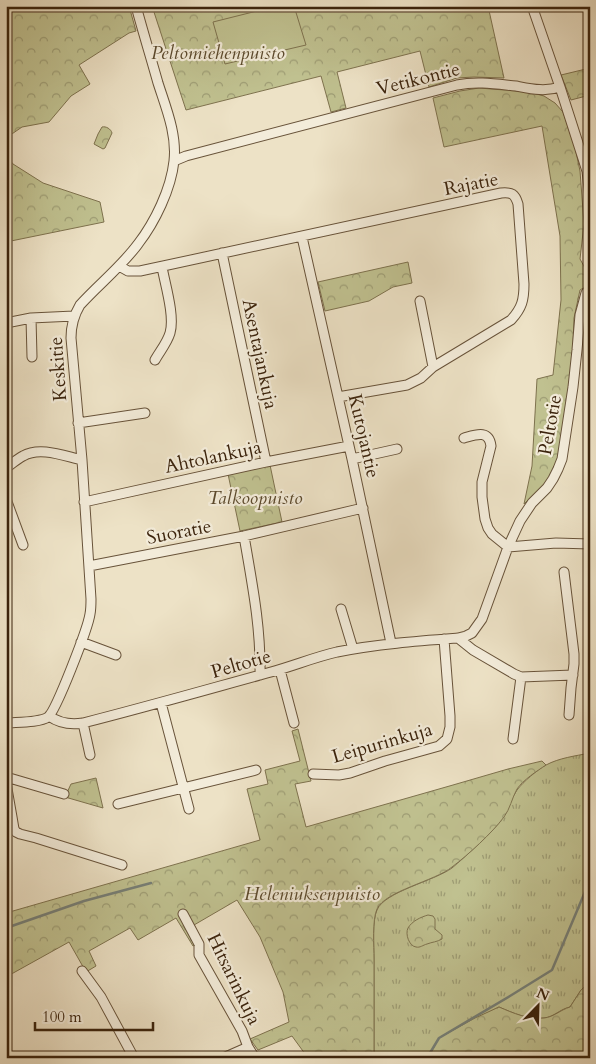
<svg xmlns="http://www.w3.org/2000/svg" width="596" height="1064" font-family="Cardo,serif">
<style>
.grass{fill:url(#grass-tufts);stroke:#7e724e}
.forest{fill:url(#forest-crowns);stroke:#7e724e}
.garden{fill:#c0c190;stroke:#7e724e}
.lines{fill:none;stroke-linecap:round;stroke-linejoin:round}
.stream{stroke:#767f77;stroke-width:2.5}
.minor-casing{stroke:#68533a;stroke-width:11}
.minor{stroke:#f3ecda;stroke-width:9}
.labels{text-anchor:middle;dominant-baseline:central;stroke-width:4.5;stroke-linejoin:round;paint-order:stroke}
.park-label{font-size:19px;font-style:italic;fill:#5c4a2d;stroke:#f3ecda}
.street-label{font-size:19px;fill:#3b230c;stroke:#f3ecda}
</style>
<defs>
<pattern id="grass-tufts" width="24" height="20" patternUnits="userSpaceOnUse" patternTransform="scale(1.25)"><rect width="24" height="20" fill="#c0c190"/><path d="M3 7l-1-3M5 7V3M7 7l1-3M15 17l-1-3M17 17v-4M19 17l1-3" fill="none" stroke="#9d9c74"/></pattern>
<pattern id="forest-crowns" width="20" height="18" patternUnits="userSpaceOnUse" patternTransform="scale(1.25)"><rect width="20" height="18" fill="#c0c190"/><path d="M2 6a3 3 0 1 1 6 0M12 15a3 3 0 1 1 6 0" fill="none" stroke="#9d9c74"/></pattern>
</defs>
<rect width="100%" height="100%" fill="#ede2c6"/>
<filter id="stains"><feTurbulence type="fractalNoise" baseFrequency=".004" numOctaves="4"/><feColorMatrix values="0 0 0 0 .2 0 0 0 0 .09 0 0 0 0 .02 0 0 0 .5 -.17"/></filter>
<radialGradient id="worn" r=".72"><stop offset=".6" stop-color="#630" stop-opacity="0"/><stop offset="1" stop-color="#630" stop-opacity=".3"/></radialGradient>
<path class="grass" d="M 590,753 L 590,982 L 581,990 L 570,1007 C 560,1009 554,1017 544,1018 C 528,1020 513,1013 499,1007 L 439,1038 L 427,1058 L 374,1058 C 374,1025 374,992 374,959 C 374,946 372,921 377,910 C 384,892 434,881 452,868 C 465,857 488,836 499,823 C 506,813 510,800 517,790 C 523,782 537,770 546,765 C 559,758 575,756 590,753 Z"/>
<path class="forest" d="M 6,6 L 129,6 L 136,31 L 129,33 L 79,65 L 90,84 L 71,96 L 49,122 L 22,127 L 6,138 Z
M 152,6 L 488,6 L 504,78 L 474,77 L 457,78 L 429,87 L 420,51 L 337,72 L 346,108 L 331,112 L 321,76 L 186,110 Z
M 590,68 L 590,95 L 571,100 L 561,75 Z
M 479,88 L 529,92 L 544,96 L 555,103 L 563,112 L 575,147 L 580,171 L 584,224 L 580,259 L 590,277 L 590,284 L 580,290 L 574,318 L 573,346 L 568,396 L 559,453 L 555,469 L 549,479 L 524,504 L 532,466 L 537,379 L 553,375 L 561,300 L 560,236 L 542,126 L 444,147 L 433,98 L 460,91 Z
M 102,127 C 106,126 111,129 112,133 L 105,148 L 103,149 L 94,144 L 98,134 Z
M 6,155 L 13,164 L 43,183 L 100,202 L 104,222 L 6,242 Z
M 408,262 L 412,283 L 393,287 L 369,301 L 325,311 L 318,282 Z
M 270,465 L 282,522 L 240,531 L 228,474 Z
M 298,729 L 311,781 L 295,784 L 306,827 L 453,785 L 508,769 L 542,761 L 546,765 C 537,771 523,780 517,789 C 512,798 510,809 504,817 C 492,833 468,855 452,867 C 435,881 385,891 377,909 C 372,920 374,946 374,959 C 374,992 374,1025 374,1058 L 308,1058 L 292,1036 L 258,1050 L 250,1039 L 289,1022 L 283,992 L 260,937 L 237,900 L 194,925 L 202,941 L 193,946 L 176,918 L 138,940 L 130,928 L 89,951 L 96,966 L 86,972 L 69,942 L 6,977 L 6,913 L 260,840 L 247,789 L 268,784 L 265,770 L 300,761 L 292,731 Z
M 96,778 L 103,808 L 65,797 L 71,784 Z
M 428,915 L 433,916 L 435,919 L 435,929 L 442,935 L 442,939 C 437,942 432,942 427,944 C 423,945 420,948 416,947 C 409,946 405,934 408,928 C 412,921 421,917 428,915 Z
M 590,982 L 590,1058 L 428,1058 L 439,1038 L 475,1018 L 499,1007 C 513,1013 529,1020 544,1018 C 554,1017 560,1010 570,1007 L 581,990 Z"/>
<path class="garden" d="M 277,6 L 294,6 L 306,45 L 225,64 L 213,22 Z"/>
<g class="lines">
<path class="stream" d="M 6,928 L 84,901 L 151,883
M 427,1058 L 439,1038 L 510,996 L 552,970 L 590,880"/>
<g class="minor-casing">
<path id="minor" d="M 532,6 L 560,87
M 174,161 L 186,156 L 457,85 C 477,81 496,84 516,86 C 532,89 545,92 560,87 L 587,171 L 590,198
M 302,237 L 352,459 L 391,643
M 222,253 L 266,462
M 119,266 L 128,271 L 140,271 L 501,193 C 512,192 515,194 518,204 L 524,284 C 524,300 522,308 511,320 L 433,367 L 421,378 L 407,385 L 338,397
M 420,301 L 433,367
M 31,318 L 32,357
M 6,323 L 31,318 L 74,316
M 155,360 C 160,351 167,343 170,333 C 175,316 165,284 162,267
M 78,423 L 145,413
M 464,438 C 475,435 489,429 491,446 L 482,482 L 482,497 L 485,519 L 488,528 L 492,534 L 508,547 L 556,543 L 590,544
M 352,459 L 397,449
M 6,468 C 12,464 17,459 23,456 C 40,446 64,456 82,460
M 6,499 L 23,545
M 84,502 L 266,462 L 349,446
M 244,536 C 252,583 261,627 260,675
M 89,566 L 244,536 L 363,508
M 564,572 L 574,654 L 574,664 L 571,688 L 569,715
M 341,609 L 353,649
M 458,638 L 466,636 L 472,633 L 482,619 L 508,547 L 520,521 L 532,503 L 547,488 L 553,479 L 558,469 L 562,459 L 573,387 L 577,350 L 580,315 L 586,293
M 81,642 L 116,655
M 280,670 L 294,723
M 161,703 L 189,809
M 49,716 C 59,723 71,725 83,723 C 146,707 209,689 271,672 C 293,666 315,657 337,652 C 377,644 418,641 458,638 L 473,650 L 514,674 L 521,677 L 573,675
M 6,723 C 17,722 39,723 48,717 C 56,711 88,628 90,614 C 91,609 91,604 91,599 L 82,460 L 71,338 C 71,326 74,315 80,305 C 98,285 122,266 138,244 C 155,222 171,189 174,161 C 177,134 166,108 158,83 C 151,58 143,32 136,6
M 83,723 L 90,755
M 513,739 L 521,677
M 313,774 L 339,775 L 350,773 L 385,761 L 439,746 L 447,739 L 450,727 L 450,716 L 444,639
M 6,777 L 64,794
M 6,783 L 12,817 L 6,827
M 118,804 L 256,770
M 12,817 L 14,829 L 16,832 L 20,834 L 36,838 L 122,865
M 183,914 L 199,944 L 199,955 L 242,1031 L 248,1047 L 255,1058
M 82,971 L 101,997 L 134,1058
M 223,1058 L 248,1047"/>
</g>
<use href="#minor" class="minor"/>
</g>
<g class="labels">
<g class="park-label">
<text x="218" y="53">Peltomiehenpuisto</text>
<text x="255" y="498">Talkoopuisto</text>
<text x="312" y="894">Heleniuksenpuisto</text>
</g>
<g class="street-label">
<text transform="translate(418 79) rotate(-14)">Vetikontie</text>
<text transform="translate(471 184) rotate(-11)">Rajatie</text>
<text transform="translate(260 354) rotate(78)">Asentajankuja</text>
<text transform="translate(58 369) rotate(-94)">Keskitie</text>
<text transform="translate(550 425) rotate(-80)">Peltotie</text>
<text transform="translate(364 436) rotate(77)">Kutojantie</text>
<text transform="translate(213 457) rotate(-12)">Ahtolankuja</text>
<text transform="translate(179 532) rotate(-11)">Suoratie</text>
<text transform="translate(241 664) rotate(-16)">Peltotie</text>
<text transform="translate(382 743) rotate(-16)">Leipurinkuja</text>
<text transform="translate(234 979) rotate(64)">Hitsarinkuja</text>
</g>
</g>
<rect width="596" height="1064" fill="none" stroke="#ede2c6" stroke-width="25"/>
<rect x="8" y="8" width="581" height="1049" fill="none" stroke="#3b230c" stroke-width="2.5"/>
<rect x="12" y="12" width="571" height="1039" fill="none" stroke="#3b230c"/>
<g transform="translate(538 1006) rotate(23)" stroke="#f3ecda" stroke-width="4" paint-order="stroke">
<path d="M0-4L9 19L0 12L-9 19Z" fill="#3b230c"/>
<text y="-8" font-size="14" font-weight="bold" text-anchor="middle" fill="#3b230c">N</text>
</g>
<path d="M35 1022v8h118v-8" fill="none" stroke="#3b230c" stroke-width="2.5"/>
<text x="42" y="1022" font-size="15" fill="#3b230c" stroke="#f3ecda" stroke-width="4" paint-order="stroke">100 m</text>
<rect width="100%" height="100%" filter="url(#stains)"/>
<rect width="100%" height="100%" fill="url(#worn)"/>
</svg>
